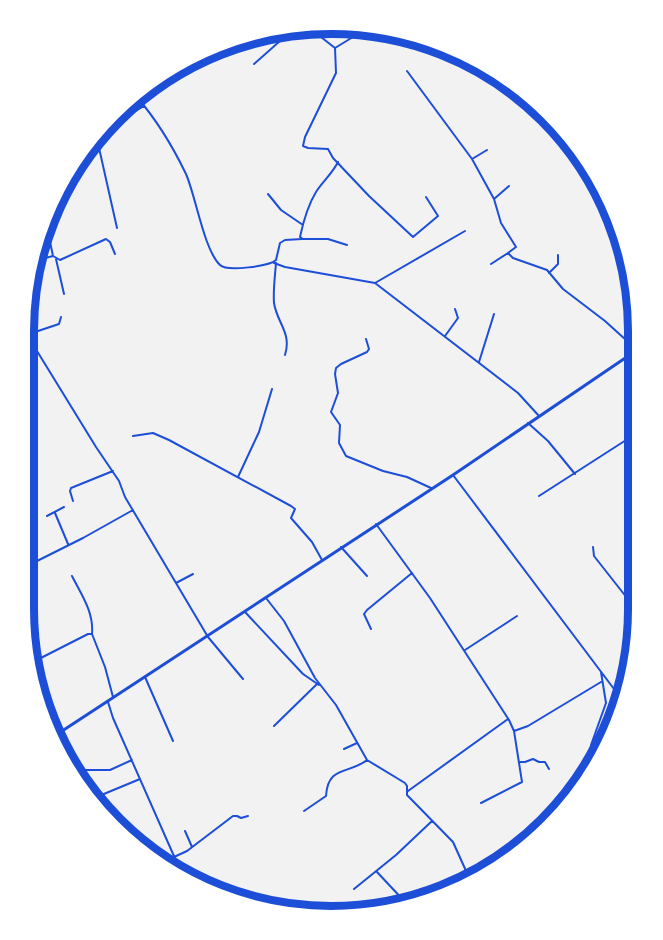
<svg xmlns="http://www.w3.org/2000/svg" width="663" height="940" font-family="Inter,sans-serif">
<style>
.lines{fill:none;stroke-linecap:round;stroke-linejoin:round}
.minor{stroke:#1d4ed8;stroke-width:2}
.secondary{stroke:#1d4ed8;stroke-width:3}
.rim{fill:none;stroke:#1d4ed8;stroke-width:8}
</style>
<rect width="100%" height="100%" fill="#f2f2f2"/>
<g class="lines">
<path class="minor" d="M 366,29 L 335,48 L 336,73 L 305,137 L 303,146 L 308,148 L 328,149 L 333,158 L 369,196 L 413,237 L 438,216 L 426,197
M 312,30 L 335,48
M 287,34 L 293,39
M 254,64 L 289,33
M 407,71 L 472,159 L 494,199 L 501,223 L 516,247 L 508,253 L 513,258 L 547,270 L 563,289 L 605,321 L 637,350
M 136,96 C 156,119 173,147 186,174 C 196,197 204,250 220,265 C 227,272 270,266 276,260 L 280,243 L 285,240 L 302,239
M 116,116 L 122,119 L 144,106
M 97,139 L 117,228
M 472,159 L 487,150
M 338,162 C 332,174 323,181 316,192 C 308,205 303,223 300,237 L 303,239 L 328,239 L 347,245
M 268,194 L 281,210 L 303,225
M 494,199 L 509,186
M 605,219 L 614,218
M 53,256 L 47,228 L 55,225
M 56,259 L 64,294
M 34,261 L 53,256 L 60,260 L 106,239 L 110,242 L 115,254
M 274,263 L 285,267 L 375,283 L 518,393 L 539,416
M 276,263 C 275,276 273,290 274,303 C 277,323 292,333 285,355
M 491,264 L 508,253
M 549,273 L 558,264 L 558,255
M 375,283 L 465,231
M 29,334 L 59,324 L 61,317
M 445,336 L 458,318 L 455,309
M 29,338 L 96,447 L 119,481 L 125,497 L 208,637 L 243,679
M 366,339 L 369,349 L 367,352 L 341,364 L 336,368 L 335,374 L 338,393 L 331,412 L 340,425 L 339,443 L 346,456 L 383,471 L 407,477 L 431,488
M 28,359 L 36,350
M 479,362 L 494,314
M 528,423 L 548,441 L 575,474
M 133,436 L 153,433 L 169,440 L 291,506 L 295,509 L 291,518 L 312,542 L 322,560
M 453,475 L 620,697
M 238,477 L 259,432 L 272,389
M 539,496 L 637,433
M 73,501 L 70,491 L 71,488 L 113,471
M 55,513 L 68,544
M 47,516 L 64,507
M 376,524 L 430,598 L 509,720 L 514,731 L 522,782 L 481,803
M 341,547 L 367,576
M 593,547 L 594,556 L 638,612
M 25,567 L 83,538 L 133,510
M 72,576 C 81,594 94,612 92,634
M 176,583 L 193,574
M 266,598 L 284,621 L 315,678 L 336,705 L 367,760 L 405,783 L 407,786 L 407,795 L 453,842 L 471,882
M 245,612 L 303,674 L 319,685
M 371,629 L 364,614 L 367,610 L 412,573
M 465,650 L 517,616
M 31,663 L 88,634 L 92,634 L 105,667 L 113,697
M 145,677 L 173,741
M 108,702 L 113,718 L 181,872
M 274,726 L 317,684
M 514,731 L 528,726 L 601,682
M 344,749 L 357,743
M 520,762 L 525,762 L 533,759 L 539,762 L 545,762 L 549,769
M 590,767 L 591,745 L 606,703 L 601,672
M 74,776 L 86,770 L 110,770 L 132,760
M 408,791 L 508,719
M 94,800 L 99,796 L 140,779
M 304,811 L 326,796 C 328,765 348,775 367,760
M 185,831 L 192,847
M 174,857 L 187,851 L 233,816 L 237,816 L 241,818 L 248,816
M 377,872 L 406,903
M 354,889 L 396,855 L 432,821"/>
<path class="secondary" d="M 56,735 L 453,475 L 637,350"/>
</g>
<path d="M0 0H663V940H0ZM331 34H331A297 297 0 0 1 628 331V609A297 297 0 0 1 331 906H331A297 297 0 0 1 34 609V331A297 297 0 0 1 331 34Z" fill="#fff" fill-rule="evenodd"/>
<path class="rim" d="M331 34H331A297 297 0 0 1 628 331V609A297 297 0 0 1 331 906H331A297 297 0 0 1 34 609V331A297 297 0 0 1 331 34Z"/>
</svg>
